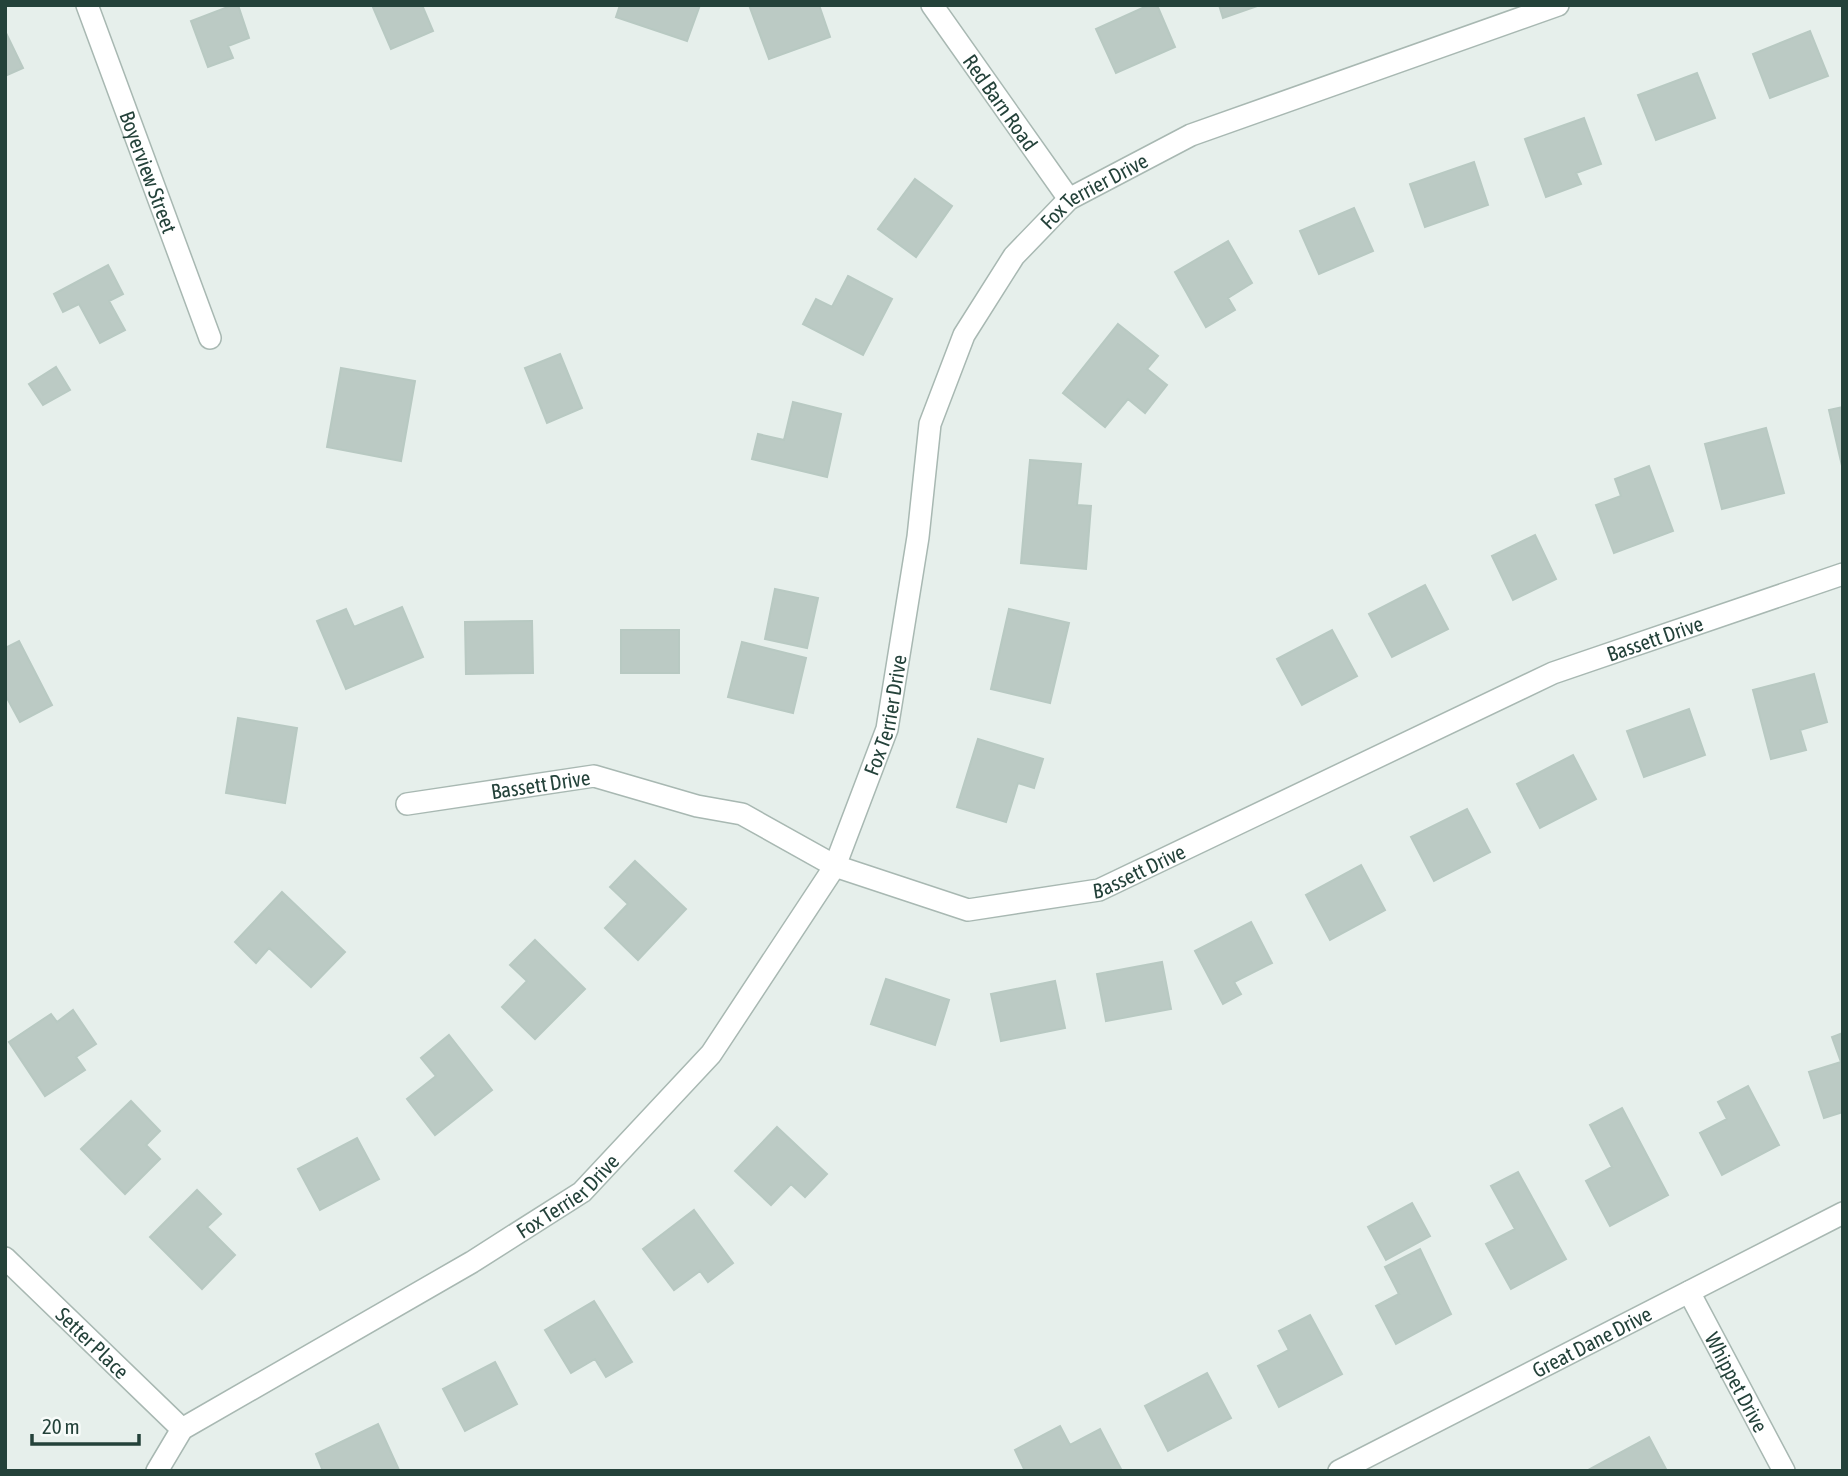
<svg xmlns="http://www.w3.org/2000/svg" width="1848" height="1476" font-family="'Asap Condensed',sans-serif">
<style>
.building{fill:#bbcac4;stroke:#b8c9c2;stroke-width:2}
.lines{fill:none;stroke-linecap:round;stroke-linejoin:round}
.minor-casing{stroke:#a8b8b2;stroke-width:24}
.minor{stroke:#fff;stroke-width:21}
.labels{text-anchor:middle;dominant-baseline:central;stroke-width:5;stroke-linejoin:round;paint-order:stroke}
.street-label{font-size:21px;fill:#24423a;stroke:#f7fbf9}
</style>
<rect width="100%" height="100%" fill="#e6efeb"/>
<path class="building" d="M 233,5 L 238,5 L 249,38 L 228,46 L 233,58 L 208,67 L 191,21 Z
M 372,5 L 422,5 L 433,31 L 391,49 Z
M 620,5 L 700,5 L 687,41 L 616,17 Z
M 749,5 L 819,5 L 830,37 L 769,59 Z
M 1149,5 L 1157,5 L 1175,47 L 1116,73 L 1096,29 Z
M 1219,5 L 1260,5 L 1223,18 Z
M 5,31 L 23,68 L 5,76 Z
M 1810,31 L 1828,76 L 1770,98 L 1753,54 Z
M 1697,73 L 1715,118 L 1656,140 L 1638,95 Z
M 1584,118 L 1601,164 L 1576,173 L 1581,184 L 1546,197 L 1525,139 Z
M 1474,162 L 1488,205 L 1425,227 L 1410,184 Z
M 915,179 L 952,206 L 916,257 L 878,229 Z
M 1354,208 L 1373,251 L 1319,274 L 1300,231 Z
M 1228,241 L 1252,283 L 1228,298 L 1235,310 L 1206,327 L 1175,272 Z
M 108,265 L 123,294 L 109,301 L 125,330 L 100,343 L 79,304 L 63,312 L 54,294 Z
M 848,276 L 892,299 L 863,355 L 803,324 L 816,299 L 832,307 Z
M 1118,324 L 1158,356 L 1147,369 L 1167,385 L 1145,413 L 1128,399 L 1105,427 L 1063,393 Z
M 560,354 L 582,408 L 547,423 L 525,368 Z
M 56,367 L 70,390 L 43,405 L 29,384 Z
M 341,368 L 415,381 L 401,461 L 327,447 Z
M 793,402 L 841,414 L 827,477 L 752,459 L 758,434 L 784,440 Z
M 1843,407 L 1843,470 L 1829,410 Z
M 1766,428 L 1784,493 L 1722,509 L 1705,444 Z
M 1030,460 L 1081,464 L 1077,505 L 1091,506 L 1086,569 L 1021,563 Z
M 1649,466 L 1673,531 L 1614,553 L 1596,505 L 1621,496 L 1615,479 Z
M 1535,535 L 1556,579 L 1513,600 L 1492,556 Z
M 1425,585 L 1448,629 L 1392,657 L 1369,614 Z
M 775,589 L 818,598 L 807,648 L 765,639 Z
M 402,607 L 423,657 L 346,689 L 317,621 L 346,609 L 354,627 Z
M 1009,609 L 1069,623 L 1050,703 L 991,689 Z
M 532,621 L 533,673 L 466,674 L 465,622 Z
M 621,630 L 679,630 L 679,673 L 621,673 Z
M 1332,630 L 1357,676 L 1302,705 L 1277,659 Z
M 19,641 L 52,705 L 20,722 L 7,698 L 5,699 L 5,648 Z
M 742,642 L 806,658 L 793,713 L 728,697 Z
M 1814,674 L 1827,722 L 1800,730 L 1806,750 L 1771,759 L 1753,690 Z
M 1689,709 L 1705,755 L 1644,777 L 1627,731 Z
M 238,718 L 297,728 L 285,803 L 226,793 Z
M 978,739 L 1043,759 L 1034,788 L 1018,783 L 1006,822 L 957,807 Z
M 1573,755 L 1596,799 L 1540,828 L 1517,784 Z
M 1467,809 L 1490,852 L 1434,881 L 1411,837 Z
M 635,861 L 686,909 L 638,960 L 605,928 L 628,904 L 610,887 Z
M 1361,865 L 1385,910 L 1330,940 L 1306,895 Z
M 282,892 L 345,952 L 311,987 L 269,948 L 256,963 L 235,942 Z
M 1251,922 L 1272,963 L 1234,982 L 1241,994 L 1223,1004 L 1195,951 Z
M 535,940 L 585,989 L 535,1039 L 502,1007 L 527,981 L 510,965 Z
M 1162,962 L 1171,1009 L 1106,1021 L 1097,974 Z
M 886,979 L 949,1000 L 935,1045 L 871,1024 Z
M 1055,981 L 1065,1028 L 1001,1041 L 991,994 Z
M 73,1010 L 96,1044 L 76,1057 L 85,1070 L 45,1096 L 9,1042 L 51,1014 L 57,1022 Z
M 1843,1033 L 1843,1112 L 1824,1118 L 1809,1072 L 1841,1062 L 1832,1037 Z
M 449,1035 L 492,1090 L 435,1135 L 407,1099 L 436,1076 L 421,1058 Z
M 1748,1086 L 1779,1145 L 1722,1175 L 1700,1133 L 1727,1119 L 1718,1102 Z
M 131,1101 L 160,1131 L 146,1145 L 160,1159 L 125,1194 L 81,1149 Z
M 1622,1108 L 1668,1195 L 1610,1226 L 1586,1181 L 1612,1167 L 1590,1125 Z
M 777,1127 L 827,1174 L 805,1197 L 791,1184 L 771,1205 L 735,1171 Z
M 357,1138 L 379,1179 L 320,1210 L 298,1169 Z
M 1518,1172 L 1566,1259 L 1511,1289 L 1486,1244 L 1515,1229 L 1491,1186 Z
M 197,1190 L 221,1214 L 207,1227 L 235,1255 L 202,1289 L 150,1237 Z
M 1412,1203 L 1430,1236 L 1386,1260 L 1368,1227 Z
M 694,1210 L 733,1263 L 708,1282 L 700,1271 L 674,1290 L 643,1249 Z
M 1420,1249 L 1451,1314 L 1396,1344 L 1376,1306 L 1399,1294 L 1385,1267 Z
M 594,1301 L 632,1362 L 606,1377 L 595,1359 L 571,1373 L 545,1330 Z
M 1310,1315 L 1342,1374 L 1279,1407 L 1258,1366 L 1289,1350 L 1279,1331 Z
M 495,1362 L 517,1404 L 465,1431 L 443,1389 Z
M 1207,1373 L 1231,1418 L 1168,1451 L 1145,1406 Z
M 378,1424 L 399,1470 L 323,1471 L 316,1454 Z
M 1060,1426 L 1070,1445 L 1100,1429 L 1122,1471 L 1025,1471 L 1015,1450 Z
M 1649,1437 L 1667,1471 L 1588,1471 L 1588,1470 Z"/>
<g class="lines">
<g class="minor-casing">
<g id="minor">
<path id="s1" d="M 87,5 L 210,338"/>
<path id="s2" d="M 932,5 L 1069,199"/>
<path id="s3" d="M 407,804 L 594,776 L 697,806 L 742,814 L 835,866 L 968,910 L 1099,890 L 1553,673 L 1843,574"/>
<path id="s4" d="M 5,1258 L 182,1429"/>
<path id="s5" d="M 1689,1292 L 1784,1471"/>
<path id="s6" d="M 157,1471 L 182,1429 L 472,1262 L 582,1192 L 711,1054 L 835,866 L 887,729 L 918,537 L 930,424 L 964,335 L 1014,256 L 1069,199 L 1191,135 L 1558,5"/>
<path id="s7" d="M 1339,1471 L 1843,1213"/>
</g>
</g>
<use href="#minor" class="minor"/>
</g>
<g class="labels">
<g class="street-label">
<text stroke="none"><textPath href="#s2" startOffset="119">Red Barn Road</textPath></text>
<text stroke="none"><textPath href="#s1" startOffset="178">Boyerview Street</textPath></text>
<text stroke="none"><textPath href="#s6" startOffset="1676">Fox Terrier Drive</textPath></text>
<text stroke="none"><textPath href="#s3" startOffset="1332">Bassett Drive</textPath></text>
<text stroke="none"><textPath href="#s6" startOffset="1088">Fox Terrier Drive</textPath></text>
<text stroke="none"><textPath href="#s3" startOffset="135">Bassett Drive</textPath></text>
<text stroke="none"><textPath href="#s3" startOffset="765">Bassett Drive</textPath></text>
<text stroke="none"><textPath href="#s6" startOffset="500">Fox Terrier Drive</textPath></text>
<text stroke="none"><textPath href="#s7" startOffset="284">Great Dane Drive</textPath></text>
<text stroke="none"><textPath href="#s4" startOffset="122">Setter Place</textPath></text>
<text stroke="none"><textPath href="#s5" startOffset="102">Whippet Drive</textPath></text>
</g>
</g>
<rect width="1848" height="1476" fill="none" stroke="#24423a" stroke-width="14"/>
<path d="M32 1434v10h107v-10" fill="none" stroke="#24423a" stroke-width="3.5"/>
<text x="42" y="1434" font-size="21" fill="#24423a" stroke="#f7fbf9" stroke-width="5" paint-order="stroke">20 m</text>
</svg>
